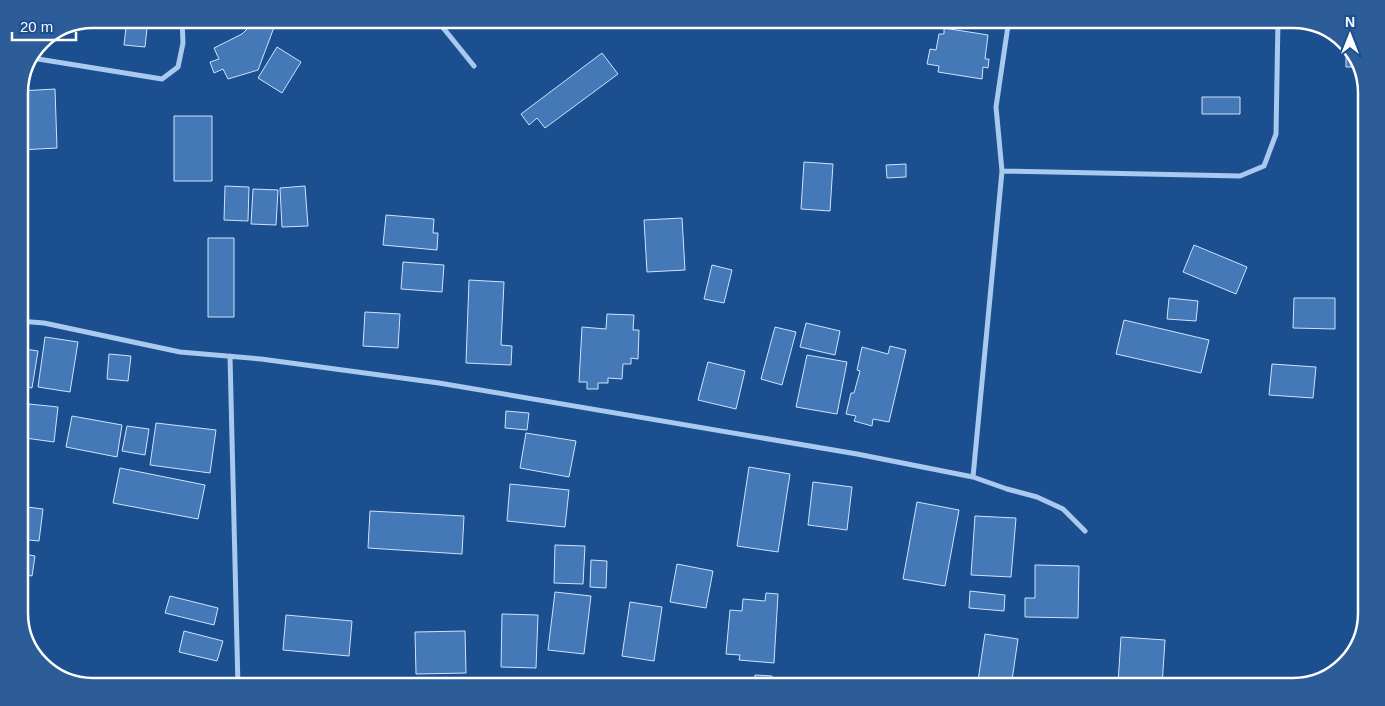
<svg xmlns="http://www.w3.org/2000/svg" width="1385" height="706" font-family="Helvetica,sans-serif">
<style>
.building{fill:#4478b7;stroke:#cfe3fa}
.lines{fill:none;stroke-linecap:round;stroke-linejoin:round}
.street{stroke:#a9c9ee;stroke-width:5}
.rim{fill:none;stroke:#fff;stroke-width:2.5}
</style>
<rect width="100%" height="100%" fill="#1b4f8f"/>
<path class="building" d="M 127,19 L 148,19 L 145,47 L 124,45 Z
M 257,19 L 267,19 L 276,22 L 258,70 L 228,79 L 223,69 L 214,73 L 210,62 L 219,59 L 214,48 L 242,34 Z
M 944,28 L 988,35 L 985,59 L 989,59 L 988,68 L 983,67 L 982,79 L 938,72 L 939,66 L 927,64 L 930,49 L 936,50 L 939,34 L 944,34 Z
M 1346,45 L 1354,52 L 1362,77 L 1358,77 L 1358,67 L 1346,67 Z
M 277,47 L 301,62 L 282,93 L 258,78 Z
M 602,53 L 618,74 L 545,128 L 537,118 L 529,125 L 521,114 Z
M 55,89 L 57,148 L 19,150 L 19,91 Z
M 1202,97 L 1240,97 L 1240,114 L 1202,114 Z
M 174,116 L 212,116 L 212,181 L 174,181 Z
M 804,162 L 833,164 L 830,211 L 801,209 Z
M 906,164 L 906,177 L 887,178 L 886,165 Z
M 225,186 L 249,187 L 248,221 L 224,220 Z
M 305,186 L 308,226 L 282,227 L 280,188 Z
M 253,189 L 278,190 L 276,225 L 251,224 Z
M 386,215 L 434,219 L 433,233 L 438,233 L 437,250 L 383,245 Z
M 682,218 L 685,270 L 647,272 L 644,220 Z
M 208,238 L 234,238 L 234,317 L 208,317 Z
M 1194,245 L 1247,267 L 1236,294 L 1183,272 Z
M 403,262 L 444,265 L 442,292 L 401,289 Z
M 712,265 L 732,270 L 724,303 L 704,299 Z
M 469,280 L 504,282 L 501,345 L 512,346 L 511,365 L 466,363 Z
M 1169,298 L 1198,301 L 1196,321 L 1167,319 Z
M 1294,298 L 1335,298 L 1335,329 L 1293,328 Z
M 365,312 L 400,314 L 398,348 L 363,346 Z
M 607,314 L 634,315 L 633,330 L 639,330 L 638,359 L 631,358 L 631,364 L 623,364 L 622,379 L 608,378 L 608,383 L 598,383 L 598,389 L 587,389 L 587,382 L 579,382 L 582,327 L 606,329 Z
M 1124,320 L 1209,340 L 1201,373 L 1116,354 Z
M 806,323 L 840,331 L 835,355 L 800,347 Z
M 775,327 L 796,332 L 782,385 L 761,379 Z
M 45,337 L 78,342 L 70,392 L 38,387 Z
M 890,346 L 906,350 L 889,422 L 873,419 L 872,426 L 854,421 L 856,416 L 846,414 L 851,393 L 854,393 L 860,371 L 857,370 L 862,347 L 888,354 Z
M 19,348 L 38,351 L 32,388 L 19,385 Z
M 109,354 L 131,356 L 128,381 L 107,379 Z
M 807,355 L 847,362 L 837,414 L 796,407 Z
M 708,362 L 745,371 L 736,409 L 698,400 Z
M 1272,364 L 1316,367 L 1313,398 L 1269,395 Z
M 29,404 L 58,407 L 54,442 L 25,438 Z
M 506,411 L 529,413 L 527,430 L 505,428 Z
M 72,416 L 122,425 L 117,457 L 66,447 Z
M 156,423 L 216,430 L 210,473 L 150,465 Z
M 127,426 L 149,429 L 145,455 L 122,451 Z
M 526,433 L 576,441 L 569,477 L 520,468 Z
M 749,467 L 790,474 L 778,552 L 737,546 Z
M 120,468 L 205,485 L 198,519 L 113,503 Z
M 813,482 L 852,487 L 847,530 L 808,525 Z
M 510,484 L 569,490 L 565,527 L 507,521 Z
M 917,502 L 959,510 L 945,586 L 903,579 Z
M 19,506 L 43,509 L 39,541 L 19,539 Z
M 370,511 L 464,516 L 462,554 L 368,548 Z
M 975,516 L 1016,518 L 1011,577 L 971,575 Z
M 555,545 L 585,546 L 583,584 L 554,583 Z
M 19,553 L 35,556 L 32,576 L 19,573 Z
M 591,560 L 607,561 L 606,588 L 590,587 Z
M 677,564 L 713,571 L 706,608 L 670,602 Z
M 1035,565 L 1079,566 L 1078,618 L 1025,617 L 1025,598 L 1035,598 Z
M 970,591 L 1005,595 L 1004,611 L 969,608 Z
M 555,592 L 591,596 L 584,654 L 548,650 Z
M 766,593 L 778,594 L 774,663 L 739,660 L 740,655 L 726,654 L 730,610 L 742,611 L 743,599 L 765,601 Z
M 170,596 L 218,608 L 214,625 L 165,613 Z
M 630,602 L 662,607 L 654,661 L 622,656 Z
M 502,614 L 538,615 L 536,668 L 501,667 Z
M 286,615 L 352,621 L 349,656 L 283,650 Z
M 184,631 L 223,641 L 217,661 L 179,652 Z
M 465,631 L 466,673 L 416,674 L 415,632 Z
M 985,634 L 1018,639 L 1011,687 L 977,687 Z
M 1121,637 L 1165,640 L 1162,686 L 1118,683 Z
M 755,675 L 772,676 L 772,687 L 754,687 Z"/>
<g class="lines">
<path class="street" d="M 436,19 L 474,66
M 32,58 L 162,79 L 178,67 L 183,43 L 182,19
M 1002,171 L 1240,176 L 1264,166 L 1276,134 L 1278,19
M 19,321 L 44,323 L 180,352 L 261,359 L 439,383 L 857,454 L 973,477 L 1007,489 L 1037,497 L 1063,509 L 1085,531
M 230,356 L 238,687
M 973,477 L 1002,171 L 996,107 L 1009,19
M 238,687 L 298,682 L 355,687
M 601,687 L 627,682 L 659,680 L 709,687"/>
</g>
<path d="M0 0H1385V706H0ZM93 28H1293A65 65 0 0 1 1358 93V613A65 65 0 0 1 1293 678H93A65 65 0 0 1 28 613V93A65 65 0 0 1 93 28Z" fill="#2d5d98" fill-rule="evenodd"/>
<path class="rim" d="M93 28H1293A65 65 0 0 1 1358 93V613A65 65 0 0 1 1293 678H93A65 65 0 0 1 28 613V93A65 65 0 0 1 93 28Z"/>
<g transform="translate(1350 35)" stroke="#1b4f8f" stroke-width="4" paint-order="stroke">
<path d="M0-4L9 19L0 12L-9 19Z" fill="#ffffff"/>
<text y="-8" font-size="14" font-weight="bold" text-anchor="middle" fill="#ffffff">N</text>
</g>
<path d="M12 32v8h64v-8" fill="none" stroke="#ffffff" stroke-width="2.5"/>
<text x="20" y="32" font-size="15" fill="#ffffff" stroke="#1b4f8f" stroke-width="4" paint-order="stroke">20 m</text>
</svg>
